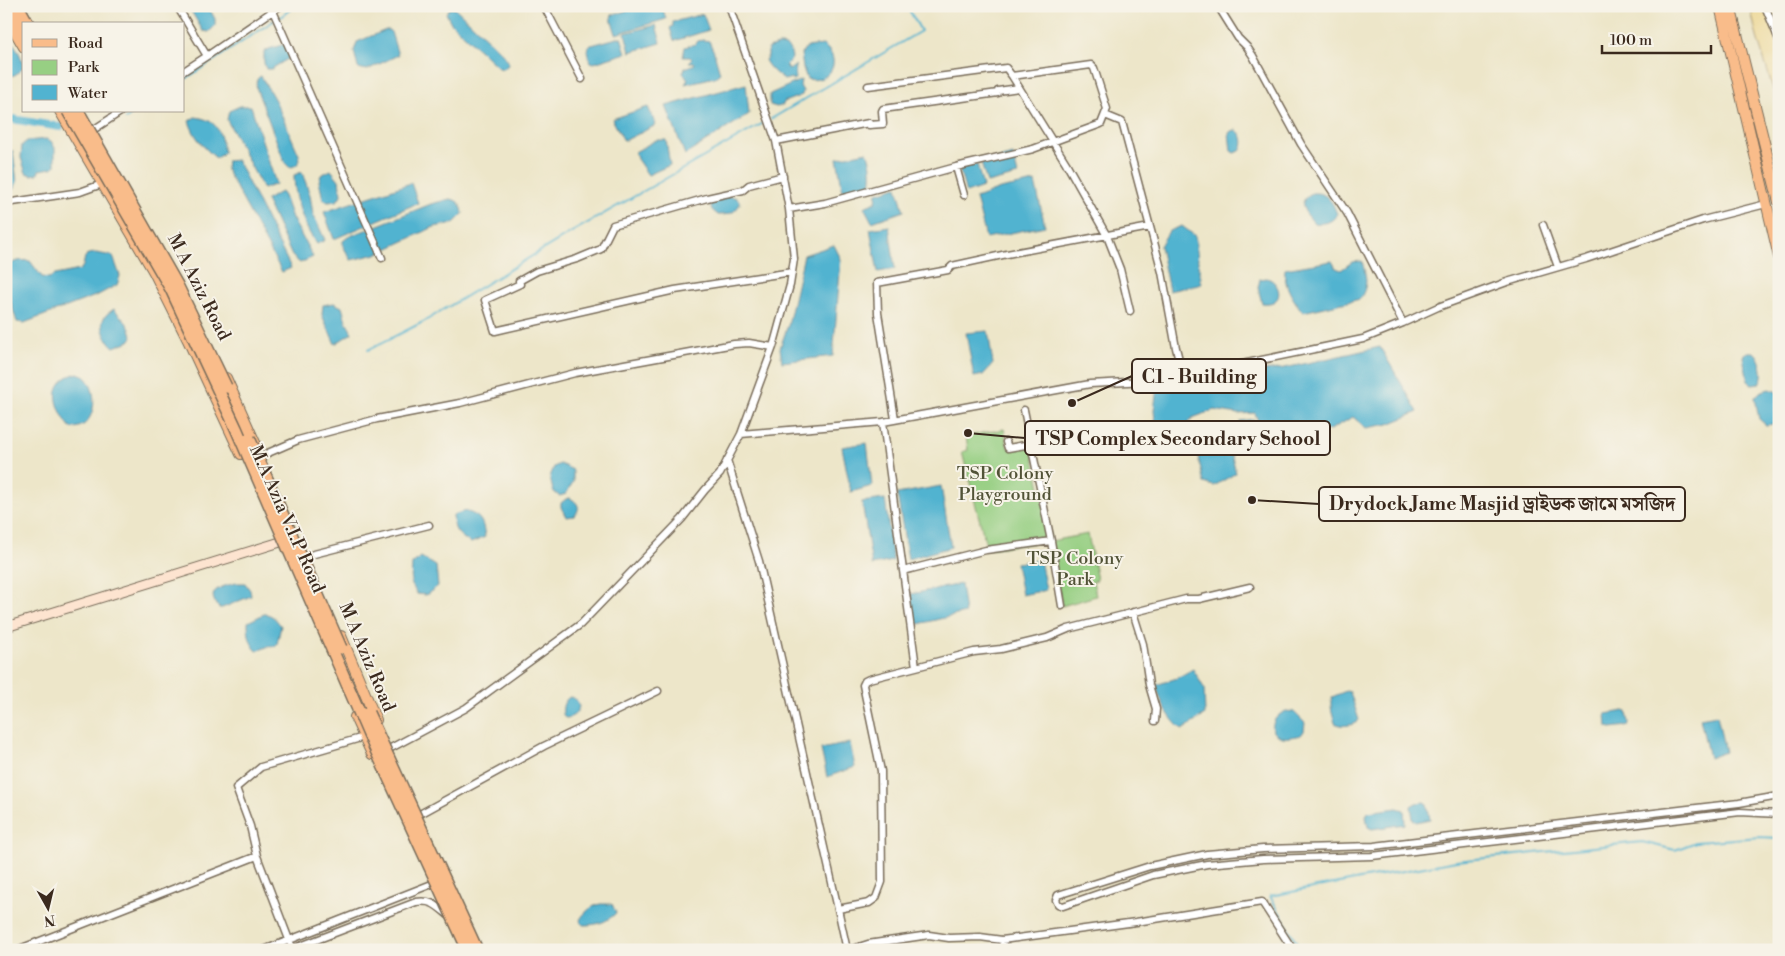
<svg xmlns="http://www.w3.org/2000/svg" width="1785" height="956" font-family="'Libre Bodoni','Noto Serif Bengali',serif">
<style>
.green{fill:#97cf83;stroke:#697c50}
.sand{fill:#eeda9e;stroke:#94825e}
.water{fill:#51b3d0;stroke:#466e77}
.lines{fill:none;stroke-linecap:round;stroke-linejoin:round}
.stream{stroke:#51b3d0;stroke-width:2}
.canal{stroke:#51b3d0;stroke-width:8}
.street-casing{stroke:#796c5a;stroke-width:9}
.secondary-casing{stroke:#796c5a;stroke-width:11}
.primary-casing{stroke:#796c5a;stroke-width:12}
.highway-casing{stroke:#796c5a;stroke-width:14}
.street{stroke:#fff;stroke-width:6}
.secondary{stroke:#fde4d0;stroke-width:9}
.primary{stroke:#f9bc8a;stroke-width:10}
.highway{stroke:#f9bc8a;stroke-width:11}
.highway-bridge-casing{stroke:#796c5a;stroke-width:14;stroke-linecap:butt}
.highway-bridge{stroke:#f9bc8a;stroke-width:11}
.labels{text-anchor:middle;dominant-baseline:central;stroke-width:4;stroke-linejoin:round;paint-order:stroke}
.street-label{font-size:18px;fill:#3b2a1e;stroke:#f7f3e8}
.park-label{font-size:18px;fill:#525337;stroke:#f7f3e8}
.leader{fill:none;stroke:#3b2a1e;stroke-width:2}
.callout-dot{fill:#3b2a1e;stroke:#f7f3e8;stroke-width:2}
.callout{fill:#f7f3e8;stroke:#3b2a1e;stroke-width:2}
.callout-label{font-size:19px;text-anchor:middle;font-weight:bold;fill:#3b2a1e}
</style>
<rect width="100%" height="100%" fill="#f7f3e8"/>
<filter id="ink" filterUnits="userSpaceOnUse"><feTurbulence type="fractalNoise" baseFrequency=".02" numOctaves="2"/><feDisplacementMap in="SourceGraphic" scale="10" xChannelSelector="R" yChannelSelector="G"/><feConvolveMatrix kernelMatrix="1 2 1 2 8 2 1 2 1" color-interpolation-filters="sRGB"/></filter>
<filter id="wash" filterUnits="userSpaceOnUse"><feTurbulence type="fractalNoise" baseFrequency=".0096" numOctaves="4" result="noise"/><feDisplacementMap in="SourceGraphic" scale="20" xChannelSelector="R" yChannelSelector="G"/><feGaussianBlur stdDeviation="1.12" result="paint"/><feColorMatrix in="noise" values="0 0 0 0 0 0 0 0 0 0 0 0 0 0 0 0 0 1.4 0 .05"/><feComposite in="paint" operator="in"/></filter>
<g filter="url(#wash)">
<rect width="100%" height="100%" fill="#ede6c9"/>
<path class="green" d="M 1004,429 L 1008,448 L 1031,444 L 1051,541 L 1088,534 L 1097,580 L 1093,581 L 1096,596 L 1062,606 L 1051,541 L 987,549 L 962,452 L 968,450 L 966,436 Z"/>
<path class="sand" d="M 1750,6 L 1779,7 L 1779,108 L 1757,37 Z"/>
<path class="water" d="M 188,6 L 208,6 L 215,19 L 215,26 L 209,32 L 203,31 Z
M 643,6 L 662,6 L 666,19 L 616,34 L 611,18 L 612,15 Z
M 450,8 L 456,9 L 503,54 L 508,61 L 508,65 L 503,69 L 499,68 L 451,23 L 446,13 Z
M 703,14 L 709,30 L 674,41 L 670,28 L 673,26 L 673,22 Z
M 656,25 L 661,43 L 630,52 L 625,33 Z
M 386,30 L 389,30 L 391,32 L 398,55 L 367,70 L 358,68 L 354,51 L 357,42 Z
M 6,32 C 13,43 23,55 23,68 C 18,73 13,78 6,75 Z
M 621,37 L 626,53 L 594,63 L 591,62 L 587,51 L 588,46 Z
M 703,40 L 709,41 L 714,52 L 720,73 L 715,77 L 685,84 L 688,79 L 683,73 L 685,68 L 695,64 L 694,62 L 689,62 L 692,59 L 690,57 L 683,57 L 685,47 L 695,44 L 698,41 Z
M 285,44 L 291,57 L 271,69 L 266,69 L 264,63 L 264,52 L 269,49 Z
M 779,45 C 788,45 791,49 792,58 L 786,65 L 789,70 L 796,65 L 795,79 L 792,80 L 792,78 L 784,80 C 777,74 769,69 765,60 L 768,56 L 768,48 Z
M 823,45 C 844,60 830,84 807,79 L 803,68 L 801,54 L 807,47 Z
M 261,76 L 276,102 L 299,155 L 300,160 C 298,165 294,167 289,167 L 285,163 L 257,90 C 256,84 255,79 261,76 Z
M 801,80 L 800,86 L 803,91 L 802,95 L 784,102 L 783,105 L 777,107 L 770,105 L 770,94 Z
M 746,84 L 749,114 L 685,155 L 666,106 Z
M 240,106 L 251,106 L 276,184 L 263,189 L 227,120 L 229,111 Z
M 648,107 L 656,125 L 624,141 L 612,119 Z
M 195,117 C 219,120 220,132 224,153 L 216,158 C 204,148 194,137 189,121 Z
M 1236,130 C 1243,134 1245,144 1240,151 L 1234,153 L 1231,151 L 1229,133 L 1231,131 Z
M 46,139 L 51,141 L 55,148 L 55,166 L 52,168 L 39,170 L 38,174 L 31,175 L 26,173 L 21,158 L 22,145 L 27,141 Z
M 656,140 L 666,140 L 670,165 L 648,175 L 637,159 L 635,152 Z
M 6,149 L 13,151 L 17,182 L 14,189 L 6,191 Z
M 867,152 C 872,164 872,174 870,187 L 843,192 L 837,158 Z
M 1013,155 L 1018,175 L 987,183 L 981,163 Z
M 237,160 L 291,268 L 282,272 L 226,169 L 227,161 Z
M 977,164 L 983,187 L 966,193 L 959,168 Z
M 331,170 L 339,180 L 341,195 L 337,201 L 328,202 L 323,199 L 319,181 L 321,175 Z
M 302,172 L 310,195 L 313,214 L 325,240 L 317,244 C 304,229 294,196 294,175 Z
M 1035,182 L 1045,226 L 986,238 L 976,198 L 1000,189 Z
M 411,183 L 418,203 L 334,239 L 324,212 Z
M 897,187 L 904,211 L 872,222 L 864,207 L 876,202 L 877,193 Z
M 281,192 L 284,196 L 292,218 L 313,257 L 300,263 L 292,256 L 266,200 Z
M 1312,193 C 1327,192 1332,201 1337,214 C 1333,223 1322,224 1314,223 C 1305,212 1295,203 1312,193 Z
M 729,196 C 735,197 739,198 740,204 C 734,214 728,215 718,215 L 712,210 L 710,203 L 717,198 Z
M 450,199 C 459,200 462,206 463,214 L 454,223 L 434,227 L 376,254 L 351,260 L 343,246 L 343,241 L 348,237 L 431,204 Z
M 889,226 L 895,269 L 878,272 L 870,229 Z
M 1182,226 L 1195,236 L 1201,284 L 1169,291 L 1160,246 L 1169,231 Z
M 834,245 L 841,259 L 833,356 L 782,362 L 780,348 L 788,325 L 804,255 Z
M 96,253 L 113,256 L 120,276 L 117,285 L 98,295 L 24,323 L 17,322 C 14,313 2,275 8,267 C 13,260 22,260 30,261 L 42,277 L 49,278 L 55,275 L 80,270 L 83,266 L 85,257 L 88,254 Z
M 1332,261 L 1336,268 L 1341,270 L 1352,262 L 1362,261 C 1366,277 1369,284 1360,299 L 1303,312 C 1293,300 1283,284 1285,269 Z
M 1267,278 C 1281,282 1286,306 1262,303 L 1258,288 L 1260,279 Z
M 334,303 L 342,307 L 346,321 L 352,333 L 335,344 L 322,315 L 323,305 Z
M 114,309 C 122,318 131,325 132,337 L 129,341 L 114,347 C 107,342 99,327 104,318 C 106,314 110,312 114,309 Z
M 988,331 L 993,364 L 983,375 L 974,377 L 966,333 Z
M 1380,347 L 1418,412 L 1389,424 L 1366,428 L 1353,417 L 1330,430 L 1299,434 L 1271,448 L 1265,441 L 1255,413 L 1238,414 L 1214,410 L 1192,418 L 1179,435 L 1176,453 L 1168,457 L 1158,445 L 1154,411 L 1157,387 L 1285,368 Z
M 1748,352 L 1754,352 C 1761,358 1765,376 1760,383 L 1752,384 L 1748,381 L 1743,357 L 1744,354 Z
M 78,373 C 101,381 99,430 71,428 C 55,408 46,381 78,373 Z
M 1769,389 L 1777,392 L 1779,400 L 1779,423 L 1766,425 L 1759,419 L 1755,397 L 1760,392 Z
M 1254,419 L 1258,443 L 1246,447 L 1240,421 Z
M 1225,429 L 1236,473 L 1214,486 L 1204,483 L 1193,434 Z
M 867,443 L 872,486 L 851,492 L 842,447 Z
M 560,464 L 573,470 L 573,482 L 566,494 L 559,496 L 553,491 L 550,477 L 554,467 Z
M 941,486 L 951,547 L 908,559 L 897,494 Z
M 570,498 C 579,503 581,509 574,516 L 566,517 L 561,507 L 561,503 L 566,499 Z
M 885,499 L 893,561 L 872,565 L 862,502 Z
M 465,511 C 481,516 483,521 485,537 L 471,543 C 458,535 453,531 453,515 Z
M 421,557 L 436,566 L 438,586 L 426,595 L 417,594 L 411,583 L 412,564 Z
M 1040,560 L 1046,590 L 1022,595 L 1016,563 Z
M 236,583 L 245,583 L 250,590 L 251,596 L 222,608 L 219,608 C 204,590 221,587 236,583 Z
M 961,584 L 965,613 L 914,625 L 911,594 Z
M 264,614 C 272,614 276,619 281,626 L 277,644 L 275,646 L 269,646 L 257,651 C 249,643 248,633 248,622 Z
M 1193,669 L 1204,688 L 1205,715 L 1182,730 C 1168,717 1161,703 1156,685 L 1177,678 Z
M 1346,691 L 1350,692 L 1359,720 C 1354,726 1342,727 1335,723 C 1333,714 1329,706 1332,697 Z
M 570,697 C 585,701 579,717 566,718 L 564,717 C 561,710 563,700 570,697 Z
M 1286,711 L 1294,712 L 1305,723 L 1304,731 L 1301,735 C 1290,737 1282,740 1273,732 C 1271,721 1277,715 1286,711 Z
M 1624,711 L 1627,712 L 1629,723 L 1628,726 L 1611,728 L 1607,727 L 1606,714 Z
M 1717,715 L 1725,752 L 1709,758 L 1700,718 Z
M 850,743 L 855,767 L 827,777 L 821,749 Z
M 1424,802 L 1427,804 L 1430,819 L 1416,822 L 1413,819 L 1411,806 L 1416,803 Z
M 1397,808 L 1404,810 L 1405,824 L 1372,829 L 1368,827 L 1366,816 L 1368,812 Z
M 600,904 L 612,904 L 616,913 C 606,923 596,925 583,925 L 580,920 C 584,912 592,906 600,904 Z"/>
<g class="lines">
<path class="stream" d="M 279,18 L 295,6
M 184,80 L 275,20
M 126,119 L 137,111
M 771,119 L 921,31 L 907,6
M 368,350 L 425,321 L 570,233 L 767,121
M 1301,950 L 1270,896 L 1456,861 L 1642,842 L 1675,850 L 1696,842 L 1760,837 L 1779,838"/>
<path class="canal" d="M 6,118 L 60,127"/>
</g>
</g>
<g filter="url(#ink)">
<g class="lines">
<g class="street-casing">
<path id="street" d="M 177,6 L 207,56 L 280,6
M 544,6 L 582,79
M 729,6 L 776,141 L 789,209 L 794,259 L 790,285 L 773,347 L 741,434
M 1218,6 L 1238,38 L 1247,47 L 1253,56 L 1301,144 L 1347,213 L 1403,323 L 1438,307 L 1507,282 L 1586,259 L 1703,220 L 1766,204
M 1765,6 L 1779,40
M 273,11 L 382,258
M 184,71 L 207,56
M 1012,76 L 1066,163 L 1107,236 L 1120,269 L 1130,311
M 93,130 L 122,111
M 776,141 L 869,123 L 869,125 L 883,124 L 882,111 L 883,109 L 998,93 L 998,91 L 1019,88
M 956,167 L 964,195
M 783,176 L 749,185 L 743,190 L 707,198 L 613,225 L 601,249 L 577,259 L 537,271 L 519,281 L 520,284 L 485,300 L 495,331 L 675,290 L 792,272
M 6,203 L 80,192 L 102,184
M 789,209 L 825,203 L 956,167 L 1033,149 L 1101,124 L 1107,109 L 1094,68 L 1091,65 L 1012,76 L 1006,68 L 868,86
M 1543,225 L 1558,267
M 1150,227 L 1162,272 L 1176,348 L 1183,375
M 895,419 L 878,313 L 877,283 L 948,270 L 952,266 L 1007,254 L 1150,227 L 1122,122 L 1105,115
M 1006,442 L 1008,448 L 1031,444
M 261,456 L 298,440 L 377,419 L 460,403 L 575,373 L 734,344 L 749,343 L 773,347
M 727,460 L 759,561 L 838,909
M 1051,541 L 1062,606
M 306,556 L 429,525
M 903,571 L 986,550 L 1051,541 L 1024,410
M 1133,612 L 1143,644 L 1149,685 L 1156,709 L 1155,721
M 916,667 L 974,652 L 1001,649 L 1047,638 L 1068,629 L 1186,599 L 1199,599 L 1250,587
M 389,749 L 466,708 L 581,624 L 682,519 L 705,490 L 720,474 L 741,434 L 883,422 L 1090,384 L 1146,381 L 1208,371 L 1363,339 L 1403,323
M 1779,796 L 1739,803 L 1374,846 L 1263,849 L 1207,854 L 1150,866 L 1058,895 L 1056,900 L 1058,904 L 1063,906 L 1153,875 L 1207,864 L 1263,859 L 1372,856 L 1740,812 L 1779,814
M 420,814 L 544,746 L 658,691
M 17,950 L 257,856
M 264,950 L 437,882
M 290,950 L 416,902 C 432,900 436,905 448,915
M 293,950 L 257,856 L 250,826 L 236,788 L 261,767 L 364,737
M 847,950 L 838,909 L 869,903 L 876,898 L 882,882 L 881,771 L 863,685 L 865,681 L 869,679 L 916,667 L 883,422
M 849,950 L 868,944 L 929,935 L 949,938 L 980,937 L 1002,940
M 1004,950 L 1002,940 L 1136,922 L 1262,902 L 1293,950"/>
</g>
<g class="secondary-casing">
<path id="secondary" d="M 6,627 L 290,539"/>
</g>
<g class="primary-casing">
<path id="primary" d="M 1720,6 L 1779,257
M 1730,6 L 1779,202
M 6,16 L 24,47
M 60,111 L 154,272 L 188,340 L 241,454
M 226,378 L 256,445
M 341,636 L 376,720
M 355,717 L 372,754"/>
</g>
<g class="highway-casing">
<path id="highway" d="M 7,6 L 24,35
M 18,6 L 28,24"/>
</g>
<use href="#street" class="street"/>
<use href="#secondary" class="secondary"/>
<use href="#primary" class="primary"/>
<use href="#highway" class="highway"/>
<g class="highway-bridge-casing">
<path id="highway-bridge" d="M 68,111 L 171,289 L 236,428 L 370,737 L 468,950
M 78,111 L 177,285 L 226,387
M 249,438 L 341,648
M 368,713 L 477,950"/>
</g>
<use href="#highway-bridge" class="highway-bridge"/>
</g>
</g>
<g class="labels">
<g class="street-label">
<text transform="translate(199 287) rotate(63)">M A Aziz Road</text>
<text transform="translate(287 519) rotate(66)">M.A Azia V.I.P Road</text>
<text transform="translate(367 657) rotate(67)">M A Aziz Road</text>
</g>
<g class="park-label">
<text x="1005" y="473">TSP Colony<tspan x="1005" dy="21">Playground</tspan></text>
<text x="1075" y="558">TSP Colony<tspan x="1075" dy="21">Park</tspan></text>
</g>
</g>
<path class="leader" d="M1072 403L1132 376M968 433L1025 438M1252 500L1319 504"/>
<g class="callout-dot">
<circle cx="1072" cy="403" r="5"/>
<circle cx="968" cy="433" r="5"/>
<circle cx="1252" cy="500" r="5"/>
</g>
<g class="callout">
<rect x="1132" y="359" width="134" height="34" rx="5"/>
<rect x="1025" y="421" width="305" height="34" rx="5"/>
<rect x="1319" y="487" width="366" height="34" rx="5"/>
</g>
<g class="callout-label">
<text x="1199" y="383">C1 - Building</text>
<text x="1178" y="445">TSP Complex Secondary School</text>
<text x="1502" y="510">Drydock Jame Masjid ড্রাইডক জামে মসজিদ</text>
</g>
<rect width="1785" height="956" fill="none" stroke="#f7f3e8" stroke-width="25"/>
<rect x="22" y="22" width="162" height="90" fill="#f7f3e8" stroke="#aca397"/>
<rect x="32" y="39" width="25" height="8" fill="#f9bc8a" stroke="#aca397"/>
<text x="68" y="48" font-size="15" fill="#3b2a1e">Road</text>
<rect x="32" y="60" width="25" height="15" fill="#97cf83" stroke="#aca397"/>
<text x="68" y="72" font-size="15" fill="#3b2a1e">Park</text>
<rect x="32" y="85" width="25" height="15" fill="#51b3d0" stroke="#aca397"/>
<text x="68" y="98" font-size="15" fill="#3b2a1e">Water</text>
<g transform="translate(48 908) rotate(172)" stroke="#f7f3e8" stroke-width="4" paint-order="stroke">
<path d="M0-4L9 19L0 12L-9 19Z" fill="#3b2a1e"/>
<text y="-8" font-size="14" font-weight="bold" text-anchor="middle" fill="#3b2a1e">N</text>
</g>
<path d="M1602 45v8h109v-8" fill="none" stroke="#3b2a1e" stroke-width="2.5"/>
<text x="1610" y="45" font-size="15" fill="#3b2a1e" stroke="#f7f3e8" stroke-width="4" paint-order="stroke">100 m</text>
</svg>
